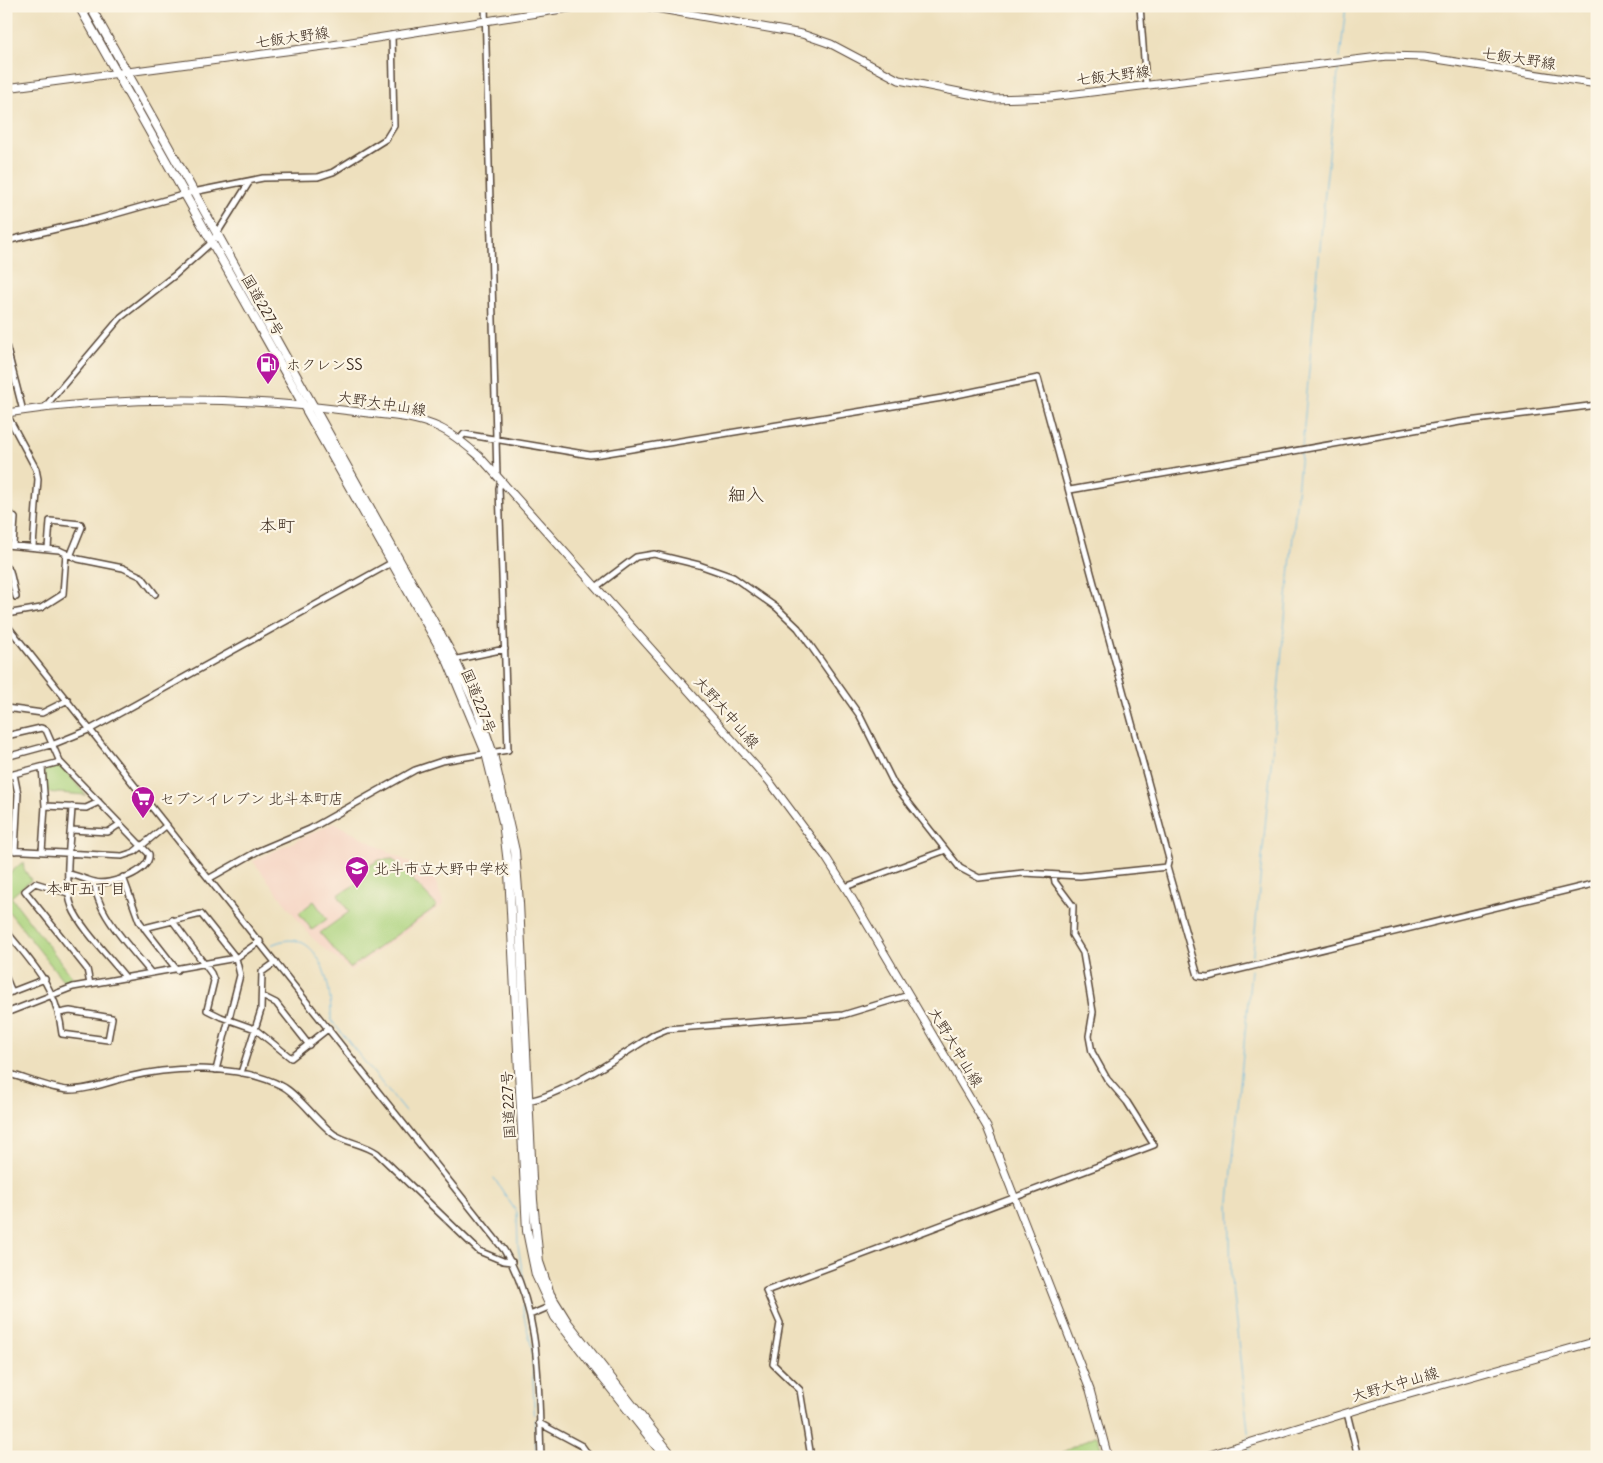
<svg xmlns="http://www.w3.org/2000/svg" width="1603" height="1463" font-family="Delius,'Klee One',sans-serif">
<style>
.built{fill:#f5d3c2}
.green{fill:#abd37e;stroke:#737e4e}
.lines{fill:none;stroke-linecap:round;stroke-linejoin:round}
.stream{stroke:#65b6e0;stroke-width:1}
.minor-casing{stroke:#564536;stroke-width:8}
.major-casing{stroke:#564536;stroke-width:9}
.highway-casing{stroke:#564536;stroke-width:10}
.minor{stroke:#fff;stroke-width:5}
.major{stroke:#fff;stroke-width:7}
.highway{stroke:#fff;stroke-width:8}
.labels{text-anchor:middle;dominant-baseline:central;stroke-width:4.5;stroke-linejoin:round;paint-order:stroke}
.street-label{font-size:15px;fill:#3b2a1e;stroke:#fcf5e5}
.poi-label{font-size:15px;fill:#3b2a1e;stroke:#fcf5e5;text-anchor:start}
.neighbourhood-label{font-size:16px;fill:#3b2a1e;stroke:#fcf5e5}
.quarter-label{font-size:18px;fill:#3b2a1e;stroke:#fcf5e5}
</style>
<rect width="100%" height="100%" fill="#fcf5e5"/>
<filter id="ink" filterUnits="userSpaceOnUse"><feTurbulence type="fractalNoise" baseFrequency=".02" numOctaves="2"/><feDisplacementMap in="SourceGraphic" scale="10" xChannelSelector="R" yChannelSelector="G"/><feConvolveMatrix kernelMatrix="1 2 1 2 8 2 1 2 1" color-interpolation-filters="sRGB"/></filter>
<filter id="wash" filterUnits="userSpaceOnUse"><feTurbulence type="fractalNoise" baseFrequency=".0096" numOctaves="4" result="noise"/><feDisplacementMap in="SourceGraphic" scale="20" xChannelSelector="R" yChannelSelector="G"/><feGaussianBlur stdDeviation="1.12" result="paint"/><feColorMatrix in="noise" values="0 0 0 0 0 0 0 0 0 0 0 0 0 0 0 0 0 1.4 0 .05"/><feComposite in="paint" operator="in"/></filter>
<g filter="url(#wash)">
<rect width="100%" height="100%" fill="#eee0be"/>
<path class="built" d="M 334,823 L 433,875 L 444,904 L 351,971 L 311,937 L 253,861 Z"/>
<path class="green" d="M 57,766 L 62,767 L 86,795 L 46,792 L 44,770 Z
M 393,859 L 437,906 L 350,968 L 320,933 L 349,912 L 338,895 L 361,881 L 362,870 L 379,860 Z
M 23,862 L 24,869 L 31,880 L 11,897 L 76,982 L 66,984 L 6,908 L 6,883 L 10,873 Z
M 314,901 L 327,919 L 312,930 L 299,913 Z
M 1097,1435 L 1104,1457 L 1064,1457 L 1063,1452 Z"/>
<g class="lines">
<path class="stream" d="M 1340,58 L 1346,6
M 1302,448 L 1325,192 L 1339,64
M 271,945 C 319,922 332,984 331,1020 L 405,1112
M 1252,963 L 1301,452
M 494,1178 L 517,1213 L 518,1246 L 526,1294
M 523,1305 C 521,1312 531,1339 532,1350 L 536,1457
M 1249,1439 L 1231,1278 L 1229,1202 L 1251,970
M 1249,1445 L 1251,1457"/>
</g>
</g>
<g filter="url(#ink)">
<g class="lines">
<g class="minor-casing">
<path id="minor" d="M 485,6 L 497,477
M 1140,6 L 1146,85
M 6,241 L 98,219 L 193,192 L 263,178 L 318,177 L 333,172 L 386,139 L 394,126 L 392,35
M 6,345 L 23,411
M 44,408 L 121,317 L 175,275 L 211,243 L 250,181
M 6,413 L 36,469 L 38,479 L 33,546
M 459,440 L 464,434 L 590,455 L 601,454 L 942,398 L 1038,378 L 1169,859 L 1167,867 L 1198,976 L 1208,977 L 1597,883
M 1070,490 L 1460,422 L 1597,405
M 6,514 L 10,513 L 15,518 L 13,545
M 6,545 L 59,550 L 78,559 L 123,568 L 142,577 L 155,594
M 48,548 L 50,521 L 81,524 L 82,527 L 71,554
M 6,567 L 10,571 L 16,597
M 596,587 L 636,557 L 654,554 L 699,565 L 733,577 L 777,608 L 798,628 L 860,716 L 894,784 L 960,868 L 979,878 L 1023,873 L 1080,876 L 1167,867
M 6,614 L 41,608 L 63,594 L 66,553
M 6,624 L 504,1250 C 542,1312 538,1387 541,1457
M 453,660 L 505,649
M 6,708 L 42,713 L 68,700
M 6,736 L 41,728 L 46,730 L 60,762 L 149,854 C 152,872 108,886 95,882 C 87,880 78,876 69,874
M 6,757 L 54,744 L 91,729 L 393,562
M 14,774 L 18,794 L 15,851
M 6,776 L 60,762
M 45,806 L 86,808 L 99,802
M 72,807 C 71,832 63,886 72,907 C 79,926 112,960 126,978
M 71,830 L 108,832 L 120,824
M 6,850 L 122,856 L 134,852 L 167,825
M 42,852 L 45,806 L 42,767
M 123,877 L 139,921 L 177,970
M 210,878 L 258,851 L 310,829 L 415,770 L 442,761 L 508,750 L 499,488 L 501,481
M 95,882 C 95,913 133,950 151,973
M 845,887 L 946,850
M 68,893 L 35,883 L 25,891 L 87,969 L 90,984
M 172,920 L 211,973 L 214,981 L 207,1010 L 221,1017 L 255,1029 L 291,1058 L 329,1028
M 144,928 L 201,914 L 236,958 L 240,975 L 216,1070
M 6,931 C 34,965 57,988 62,1034 L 108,1040 L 112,1018 L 70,1011 L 59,1013
M 6,978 L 12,992
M 6,994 L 45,979
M 262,996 L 276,1003 L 309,1045
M 6,1013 L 73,987 L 236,958 L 260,941
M 6,1073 C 22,1077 54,1090 69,1090 C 89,1090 109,1082 128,1077 C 174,1066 239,1064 282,1086 C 297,1093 318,1123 335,1135 C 348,1143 364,1144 377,1153 L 479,1251 L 503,1261 L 512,1262
M 241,1073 L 261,1010 L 262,972 L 276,962
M 527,1101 C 560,1097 625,1053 655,1034 L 667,1029 L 843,1015 L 909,995
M 530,1315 L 551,1306
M 1347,1413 L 1358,1457
M 539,1423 L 582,1446 L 590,1457
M 811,1457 L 800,1390 L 773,1364 L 780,1323 L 766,1291 L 1154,1145 L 1127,1102 L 1107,1079 L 1092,1052 L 1089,1036 L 1093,1012 L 1083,953 L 1072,935 L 1073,906 L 1055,882 L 1054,876"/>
</g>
<g class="major-casing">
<path id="major" d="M 644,6 L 802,34 L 831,44 L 899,80 L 994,99 L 1051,97 L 1387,56 L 1424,57 L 1597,84
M 6,88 L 332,45 L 582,6
M 6,413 C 122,396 235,396 351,411 C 380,415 413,415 440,428 C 455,435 467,446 480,457 L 769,781 L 827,859 L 850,895 L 987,1127 L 1090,1390 L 1108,1457
M 1203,1457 L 1392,1399 L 1597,1341"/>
</g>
<g class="highway-casing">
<path id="highway" d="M 79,6 L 448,662 L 486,753 L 503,822 L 509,872 L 527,1231 L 536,1275 L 555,1317 L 665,1457
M 90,6 L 455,660 L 477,708 L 493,754 L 515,851 L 519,903 L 533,1200 L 539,1262 L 550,1294 L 568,1323 L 673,1457"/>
</g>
<use href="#minor" class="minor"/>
<use href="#major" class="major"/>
<use href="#highway" class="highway"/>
</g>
</g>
<defs>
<g id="fuel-pin" transform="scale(1.25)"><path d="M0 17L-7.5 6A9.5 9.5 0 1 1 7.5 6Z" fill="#b5179e" stroke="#fcf5e5"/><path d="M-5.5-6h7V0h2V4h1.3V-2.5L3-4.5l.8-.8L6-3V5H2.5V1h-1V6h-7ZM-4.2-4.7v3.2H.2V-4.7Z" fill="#fff"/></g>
<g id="supermarket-pin" transform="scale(1.25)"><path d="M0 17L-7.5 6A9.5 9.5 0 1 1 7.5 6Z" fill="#b5179e" stroke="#fcf5e5"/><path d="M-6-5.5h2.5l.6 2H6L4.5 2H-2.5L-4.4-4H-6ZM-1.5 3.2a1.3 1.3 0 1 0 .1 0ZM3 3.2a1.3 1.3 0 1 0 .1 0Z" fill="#fff"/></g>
<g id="school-pin" transform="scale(1.25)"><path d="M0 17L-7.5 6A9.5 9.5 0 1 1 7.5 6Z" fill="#b5179e" stroke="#fcf5e5"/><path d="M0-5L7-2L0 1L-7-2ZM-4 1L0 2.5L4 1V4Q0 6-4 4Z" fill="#fff"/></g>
</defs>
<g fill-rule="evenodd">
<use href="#fuel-pin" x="268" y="364"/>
<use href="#supermarket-pin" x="143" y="798"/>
<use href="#school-pin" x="357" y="868"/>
</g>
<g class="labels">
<g class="street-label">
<text transform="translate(292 37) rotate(-8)">七飯大野線</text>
<text transform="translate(1519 58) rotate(9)">七飯大野線</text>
<text transform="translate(1113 75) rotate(-7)">七飯大野線</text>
<text transform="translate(263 305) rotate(60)">国道227号</text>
<text transform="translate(382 403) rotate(9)">大野大中山線</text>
<text transform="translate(479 701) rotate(68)">国道227号</text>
<text transform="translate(727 712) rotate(49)">大野大中山線</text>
<text transform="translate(956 1047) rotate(59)">大野大中山線</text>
<text transform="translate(508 1105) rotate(-93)">国道227号</text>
<text transform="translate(1395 1384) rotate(-16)">大野大中山線</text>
</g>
<g class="poi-label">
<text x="286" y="364">ホクレンSS</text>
<text x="160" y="798">セブンイレブン 北斗本町店</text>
<text x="374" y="868">北斗市立大野中学校</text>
</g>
<g class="neighbourhood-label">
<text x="86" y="888">本町五丁目</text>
</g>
<g class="quarter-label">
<text x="746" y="494">細入</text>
<text x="277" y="525">本町</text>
</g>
</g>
<rect width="1603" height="1463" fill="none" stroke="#fcf5e5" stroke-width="25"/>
</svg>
